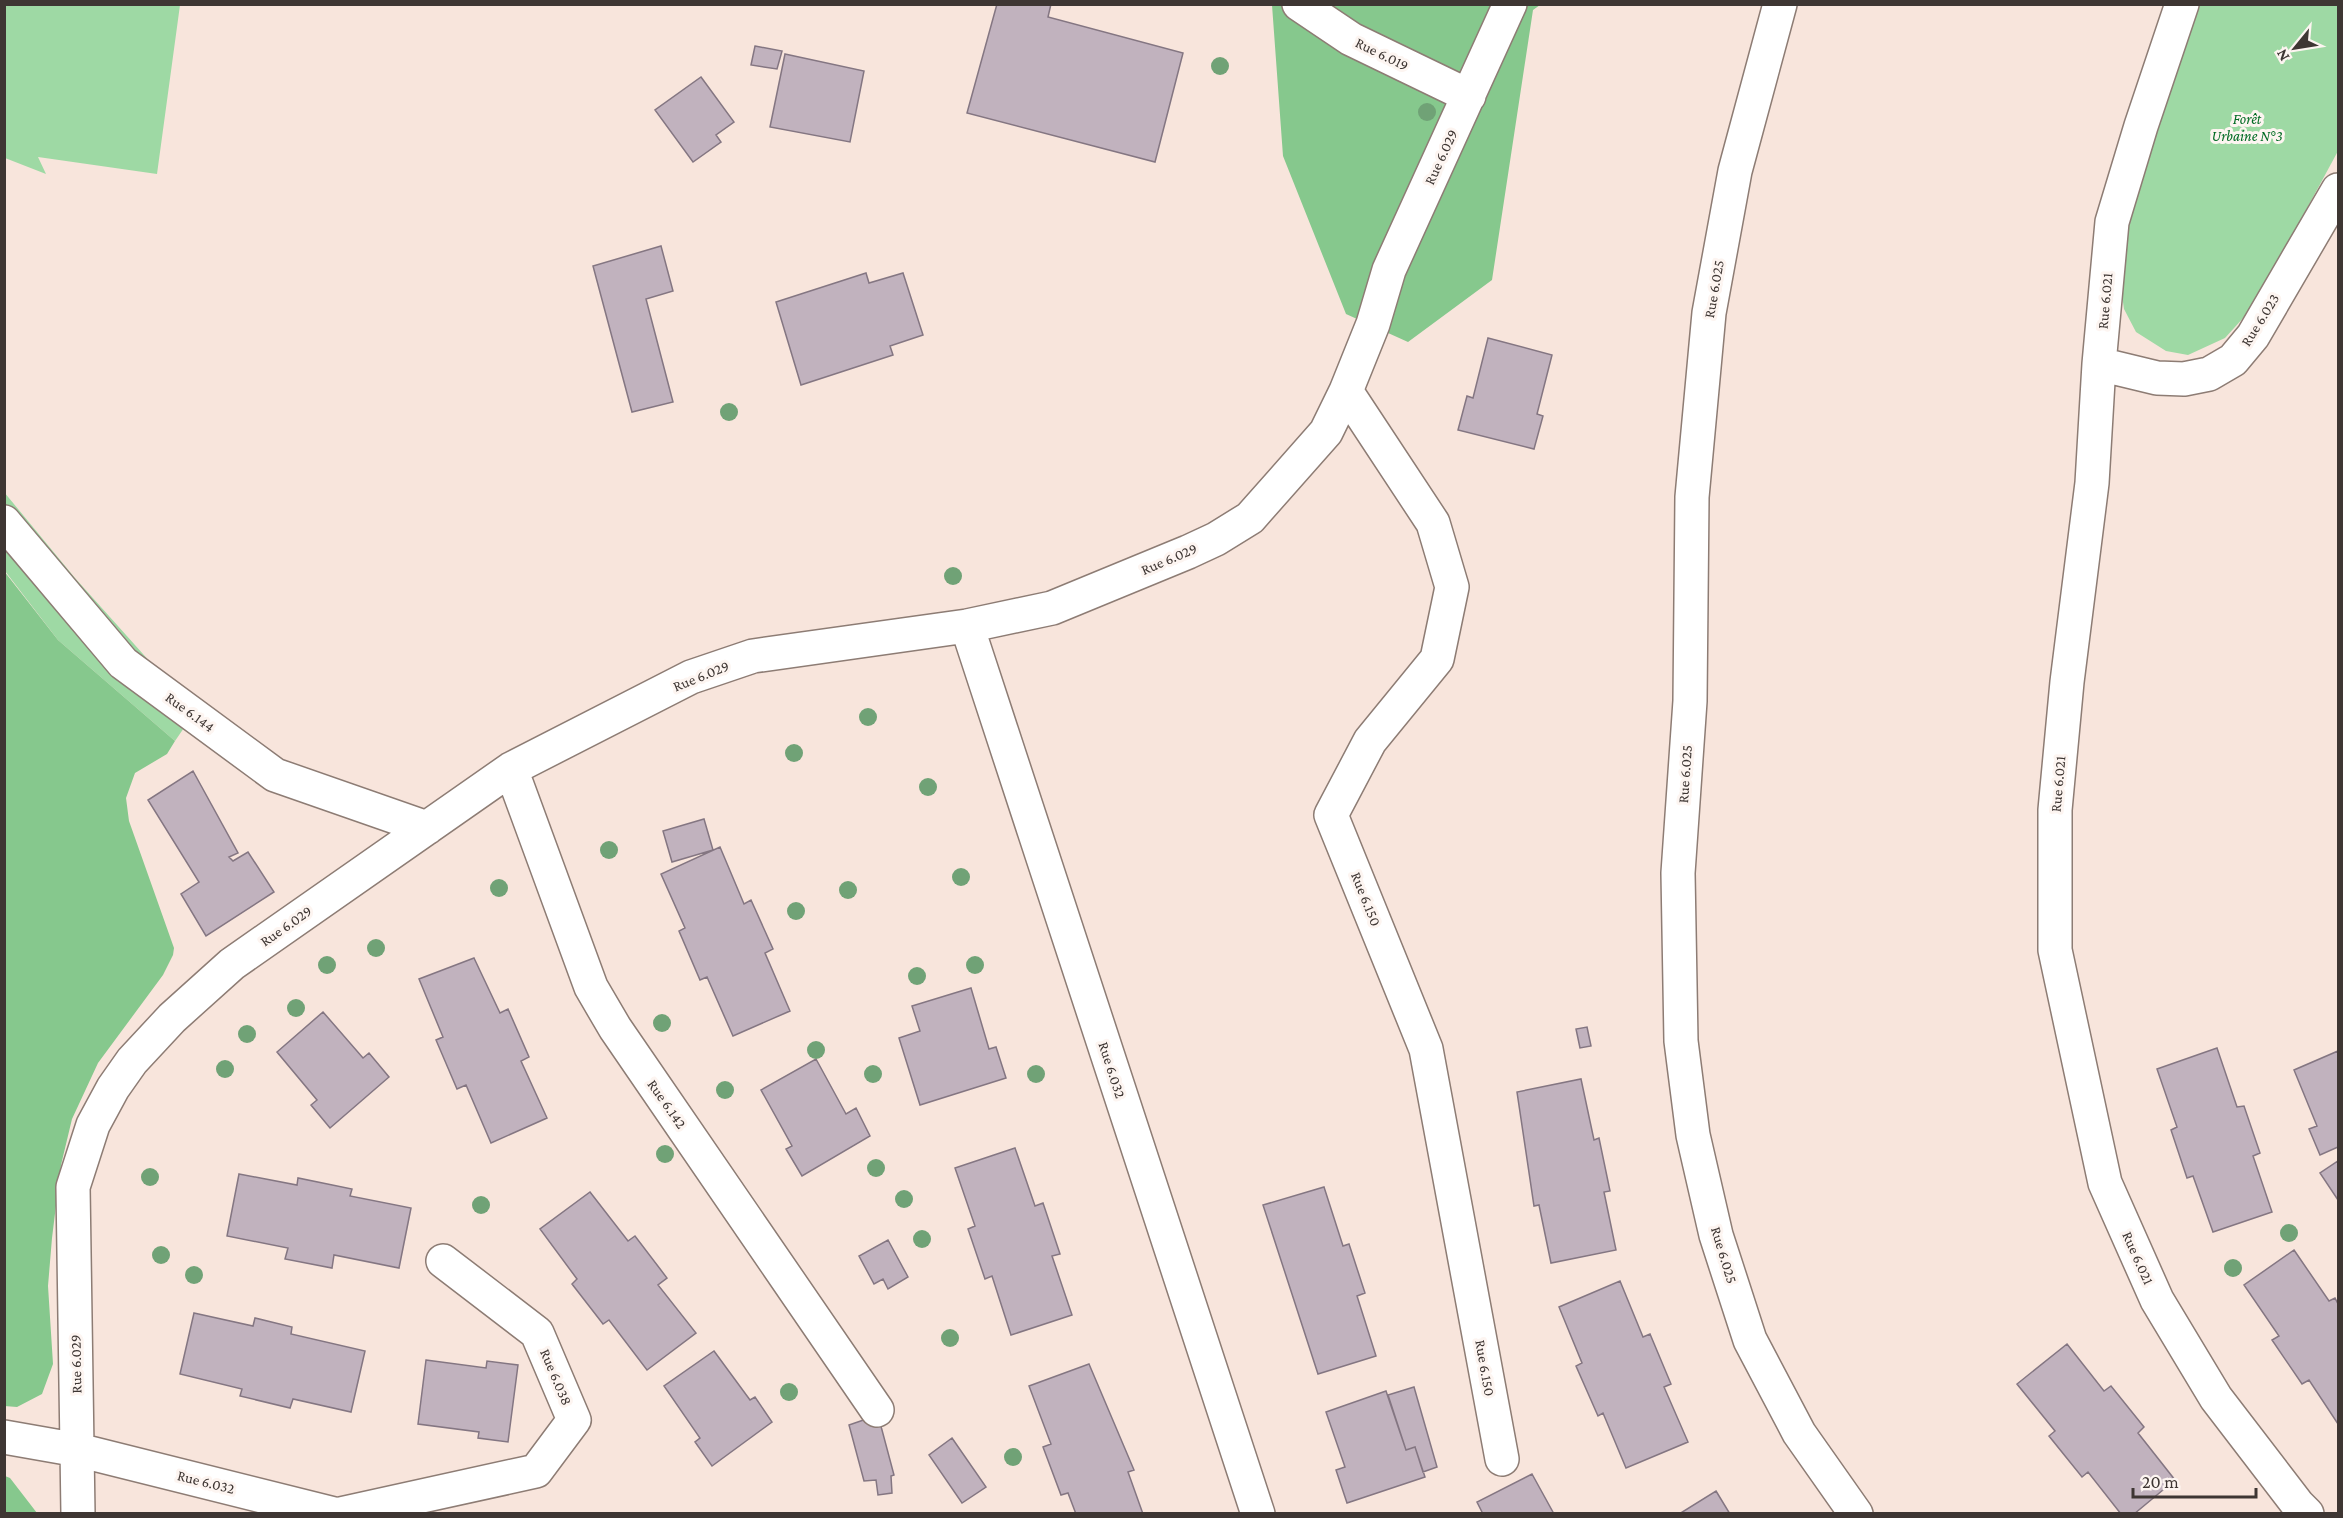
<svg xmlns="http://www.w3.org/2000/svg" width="2343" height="1518" font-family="'Crimson Pro',serif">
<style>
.green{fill:#9ed9a4}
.forest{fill:#86c88d}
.building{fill:#c1b2be;stroke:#847682;stroke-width:1.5}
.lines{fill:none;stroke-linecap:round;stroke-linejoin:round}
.minor-casing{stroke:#8d7c74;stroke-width:36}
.minor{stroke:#fff;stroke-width:33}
.tree{fill:#70a276}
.labels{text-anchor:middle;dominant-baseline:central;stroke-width:6;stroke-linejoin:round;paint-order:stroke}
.street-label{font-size:15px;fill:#3e3633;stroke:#fdf5f1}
.park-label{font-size:15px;font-style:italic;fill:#006b23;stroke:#fdf5f1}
</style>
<rect width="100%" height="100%" fill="#f8e5dc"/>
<path class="green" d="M 4,5 L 180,5 L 157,174 L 38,157 L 46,174 L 5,158 Z
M 2194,5 L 2338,5 L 2338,151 L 2254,306 L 2225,338 L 2188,355 L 2166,351 L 2136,332 L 2124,309 L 2118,267 L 2127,205 Z
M 4,492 L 75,578 L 160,673 L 201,703 L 175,741 L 58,640 L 5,571 Z"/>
<path class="forest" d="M 1272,5 L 1540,5 L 1533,10 L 1492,280 L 1408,342 L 1346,314 L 1283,156 Z
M 4,571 L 58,640 L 175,741 L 167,754 L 135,773 L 126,798 L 129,821 L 174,948 L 173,955 L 163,975 L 98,1063 L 72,1119 L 61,1165 L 52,1238 L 48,1286 L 53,1364 L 42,1394 L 17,1407 L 4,1406 Z
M 5,1476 L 10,1478 L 37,1513 L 5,1513 Z"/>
<path class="building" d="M 997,4 L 1051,4 L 1048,17 L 1183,53 L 1155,162 L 967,113 Z
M 755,46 L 782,51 L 777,69 L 751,65 Z
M 785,54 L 864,71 L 850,142 L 770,127 Z
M 701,77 L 734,122 L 716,135 L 721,142 L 693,162 L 655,110 Z
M 661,246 L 673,291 L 646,299 L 673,402 L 632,412 L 593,266 Z
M 866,273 L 869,283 L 903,273 L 923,335 L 890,346 L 893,355 L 801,385 L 776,302 Z
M 1488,338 L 1552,355 L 1537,414 L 1543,416 L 1534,449 L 1458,430 L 1467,396 L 1473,398 Z
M 193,771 L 238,853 L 229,857 L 233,861 L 248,852 L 274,892 L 206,936 L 181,894 L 199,882 L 148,800 Z
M 704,819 L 713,850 L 672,862 L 663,831 Z
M 720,847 L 744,904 L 751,900 L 773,949 L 765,953 L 790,1011 L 733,1036 L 707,977 L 700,980 L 679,931 L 685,928 L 661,874 Z
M 474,958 L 500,1013 L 508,1009 L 529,1057 L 521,1061 L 547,1118 L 491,1143 L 466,1085 L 457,1089 L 436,1040 L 443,1037 L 419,979 Z
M 971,988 L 989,1049 L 996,1047 L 1006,1078 L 920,1105 L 899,1038 L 920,1031 L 912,1006 Z
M 323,1012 L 363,1058 L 369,1053 L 389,1077 L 330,1128 L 311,1105 L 317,1100 L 277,1052 Z
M 1587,1027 L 1591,1046 L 1580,1048 L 1576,1029 Z
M 2217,1048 L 2237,1107 L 2244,1106 L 2260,1153 L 2253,1156 L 2272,1212 L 2213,1232 L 2193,1176 L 2187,1178 L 2171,1130 L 2177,1127 L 2157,1069 Z
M 2338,1051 L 2338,1147 L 2320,1155 L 2309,1129 L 2317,1126 L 2294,1070 Z
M 816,1059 L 846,1114 L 856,1108 L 870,1136 L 802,1176 L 786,1149 L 792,1146 L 761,1090 Z
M 1581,1079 L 1594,1140 L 1599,1138 L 1610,1191 L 1604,1192 L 1616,1250 L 1551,1263 L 1539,1205 L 1534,1206 L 1517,1092 Z
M 1015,1148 L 1035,1206 L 1043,1203 L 1060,1254 L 1052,1256 L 1072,1315 L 1011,1335 L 992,1276 L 985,1279 L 968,1229 L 975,1226 L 955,1168 Z
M 2338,1161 L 2338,1200 L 2320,1173 Z
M 239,1174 L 297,1185 L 298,1178 L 352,1189 L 350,1196 L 411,1208 L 399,1268 L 334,1255 L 332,1268 L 285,1259 L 288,1248 L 227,1236 Z
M 1324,1187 L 1343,1246 L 1349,1244 L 1365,1293 L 1357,1296 L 1376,1356 L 1318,1374 L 1263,1205 Z
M 590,1192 L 628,1241 L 635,1236 L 667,1278 L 658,1285 L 696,1333 L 647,1370 L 609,1320 L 603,1324 L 572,1284 L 577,1279 L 540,1229 Z
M 888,1240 L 908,1277 L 888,1289 L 883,1279 L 874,1284 L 859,1256 Z
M 2294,1250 L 2329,1301 L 2335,1298 L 2338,1304 L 2338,1424 L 2309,1380 L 2302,1384 L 2272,1340 L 2279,1336 L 2244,1285 Z
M 1620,1281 L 1643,1337 L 1650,1334 L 1671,1384 L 1664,1387 L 1688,1442 L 1626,1468 L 1603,1413 L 1598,1416 L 1576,1366 L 1582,1363 L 1559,1307 Z
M 194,1313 L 253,1326 L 255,1318 L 292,1327 L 291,1334 L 365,1351 L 351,1412 L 293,1399 L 290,1408 L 240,1396 L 242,1389 L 180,1374 Z
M 2067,1344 L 2104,1391 L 2111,1386 L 2144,1427 L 2138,1433 L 2175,1480 L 2134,1514 L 2121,1514 L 2088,1472 L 2082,1477 L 2049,1436 L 2055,1431 L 2017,1384 Z
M 714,1351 L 750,1400 L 755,1397 L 772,1422 L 712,1466 L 695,1442 L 700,1438 L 664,1386 Z
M 426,1360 L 486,1368 L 487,1361 L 518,1365 L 508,1442 L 478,1438 L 479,1432 L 418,1424 Z
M 1089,1364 L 1134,1470 L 1128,1472 L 1143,1514 L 1076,1514 L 1068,1493 L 1061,1495 L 1043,1447 L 1051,1444 L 1029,1386 Z
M 1414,1387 L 1437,1467 L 1423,1472 L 1415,1447 L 1406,1450 L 1388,1395 Z
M 1386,1391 L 1406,1450 L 1415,1447 L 1425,1477 L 1347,1503 L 1336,1470 L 1345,1467 L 1326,1412 Z
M 878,1415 L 894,1475 L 891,1476 L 892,1493 L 878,1495 L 876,1480 L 864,1481 L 849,1425 Z
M 952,1438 L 986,1487 L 962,1503 L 929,1455 Z
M 1532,1474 L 1554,1514 L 1483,1514 L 1477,1502 Z
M 1716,1491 L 1730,1514 L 1679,1514 Z"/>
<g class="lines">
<g class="minor-casing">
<path id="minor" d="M 1299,4 L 1351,39 L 1469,96
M 1780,4 L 1735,171 L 1709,313 L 1692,497 L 1690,701 L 1678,873 L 1681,1041 L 1693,1135 L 1716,1235 L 1750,1340 L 1799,1433 L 1856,1514
M 2182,4 L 2141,126 L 2112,222 L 2099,364 L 2092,483 L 2067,682 L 2055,810 L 2055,950 L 2105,1183 L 2157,1300 L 2216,1398 L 2298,1505 L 2307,1514
M 2099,364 L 2157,378 L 2184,379 L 2209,374 L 2233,360 L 2253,336 L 2338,190
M 1346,391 L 1433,523 L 1452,587 L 1437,659 L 1370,741 L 1331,815 L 1426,1049 L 1502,1459
M 4,522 L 123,663 L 275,775 L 427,828
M 967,626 L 1258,1514
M 511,769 L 591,987 L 615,1028 L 877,1410
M 4,1437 L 78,1450 L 334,1514
M 78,1514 L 73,1187 L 93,1125 L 113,1088 L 132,1061 L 172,1018 L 232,964 L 511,769 L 691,677 L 753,656 L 967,626 L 1052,608 L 1188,552 L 1216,539 L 1250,518 L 1326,432 L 1346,391 L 1373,324 L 1389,270 L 1510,4
M 340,1514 L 536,1471 L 574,1420 L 537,1333 L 443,1261"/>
</g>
<use href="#minor" class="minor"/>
</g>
<g class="tree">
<circle cx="1220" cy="66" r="9"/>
<circle cx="1427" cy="112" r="9"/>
<circle cx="729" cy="412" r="9"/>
<circle cx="953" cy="576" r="9"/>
<circle cx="868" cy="717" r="9"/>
<circle cx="794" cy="753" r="9"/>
<circle cx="928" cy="787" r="9"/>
<circle cx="609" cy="850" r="9"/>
<circle cx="961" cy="877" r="9"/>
<circle cx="499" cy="888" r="9"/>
<circle cx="848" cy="890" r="9"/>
<circle cx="796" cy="911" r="9"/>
<circle cx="376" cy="948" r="9"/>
<circle cx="327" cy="965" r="9"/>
<circle cx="975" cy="965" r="9"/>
<circle cx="917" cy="976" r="9"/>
<circle cx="296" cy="1008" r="9"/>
<circle cx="662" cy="1023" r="9"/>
<circle cx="247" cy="1034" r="9"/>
<circle cx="816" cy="1050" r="9"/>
<circle cx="225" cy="1069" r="9"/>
<circle cx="873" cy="1074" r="9"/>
<circle cx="1036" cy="1074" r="9"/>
<circle cx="725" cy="1090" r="9"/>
<circle cx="665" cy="1154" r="9"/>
<circle cx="876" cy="1168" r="9"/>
<circle cx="150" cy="1177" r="9"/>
<circle cx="904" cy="1199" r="9"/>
<circle cx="481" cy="1205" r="9"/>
<circle cx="2289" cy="1233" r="9"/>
<circle cx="922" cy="1239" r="9"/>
<circle cx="161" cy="1255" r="9"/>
<circle cx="2233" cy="1268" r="9"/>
<circle cx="194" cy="1275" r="9"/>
<circle cx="950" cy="1338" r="9"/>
<circle cx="789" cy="1392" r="9"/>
<circle cx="1013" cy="1457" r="9"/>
</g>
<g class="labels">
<g class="street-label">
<text transform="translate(1382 54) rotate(26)">Rue 6.019</text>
<text transform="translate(1441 157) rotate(-65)">Rue 6.029</text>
<text transform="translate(1714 289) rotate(-80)">Rue 6.025</text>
<text transform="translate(2105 301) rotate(-85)">Rue 6.021</text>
<text transform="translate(2260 320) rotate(-58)">Rue 6.023</text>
<text transform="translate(1169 559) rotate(-23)">Rue 6.029</text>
<text transform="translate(701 676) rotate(-22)">Rue 6.029</text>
<text transform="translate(190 712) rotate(36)">Rue 6.144</text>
<text transform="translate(1685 774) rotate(-86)">Rue 6.025</text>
<text transform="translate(2058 784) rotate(-85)">Rue 6.021</text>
<text transform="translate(1366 899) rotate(68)">Rue 6.150</text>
<text transform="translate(286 926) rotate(-35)">Rue 6.029</text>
<text transform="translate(1112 1070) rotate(72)">Rue 6.032</text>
<text transform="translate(667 1104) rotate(55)">Rue 6.142</text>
<text transform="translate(1724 1255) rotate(73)">Rue 6.025</text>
<text transform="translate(2138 1258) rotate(66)">Rue 6.021</text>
<text transform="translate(76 1364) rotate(-91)">Rue 6.029</text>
<text transform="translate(1485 1368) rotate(80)">Rue 6.150</text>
<text transform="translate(556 1377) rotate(67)">Rue 6.038</text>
<text transform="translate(206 1482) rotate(14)">Rue 6.032</text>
</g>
<g class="park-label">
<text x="2247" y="119">Forêt<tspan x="2247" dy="17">Urbaine N°3</tspan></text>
</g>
</g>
<rect width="2343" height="1518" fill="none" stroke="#3e3633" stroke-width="12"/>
<g transform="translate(2295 48) rotate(240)" stroke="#fdf5f1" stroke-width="4.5" paint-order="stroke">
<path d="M0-4.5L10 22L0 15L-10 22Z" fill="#3e3633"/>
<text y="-9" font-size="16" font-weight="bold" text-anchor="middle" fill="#3e3633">N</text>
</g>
<path d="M2133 1488v9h123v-9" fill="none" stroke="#3e3633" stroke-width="3"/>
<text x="2142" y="1488" font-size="18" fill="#3e3633" stroke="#fdf5f1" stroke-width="4.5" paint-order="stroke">20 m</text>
</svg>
